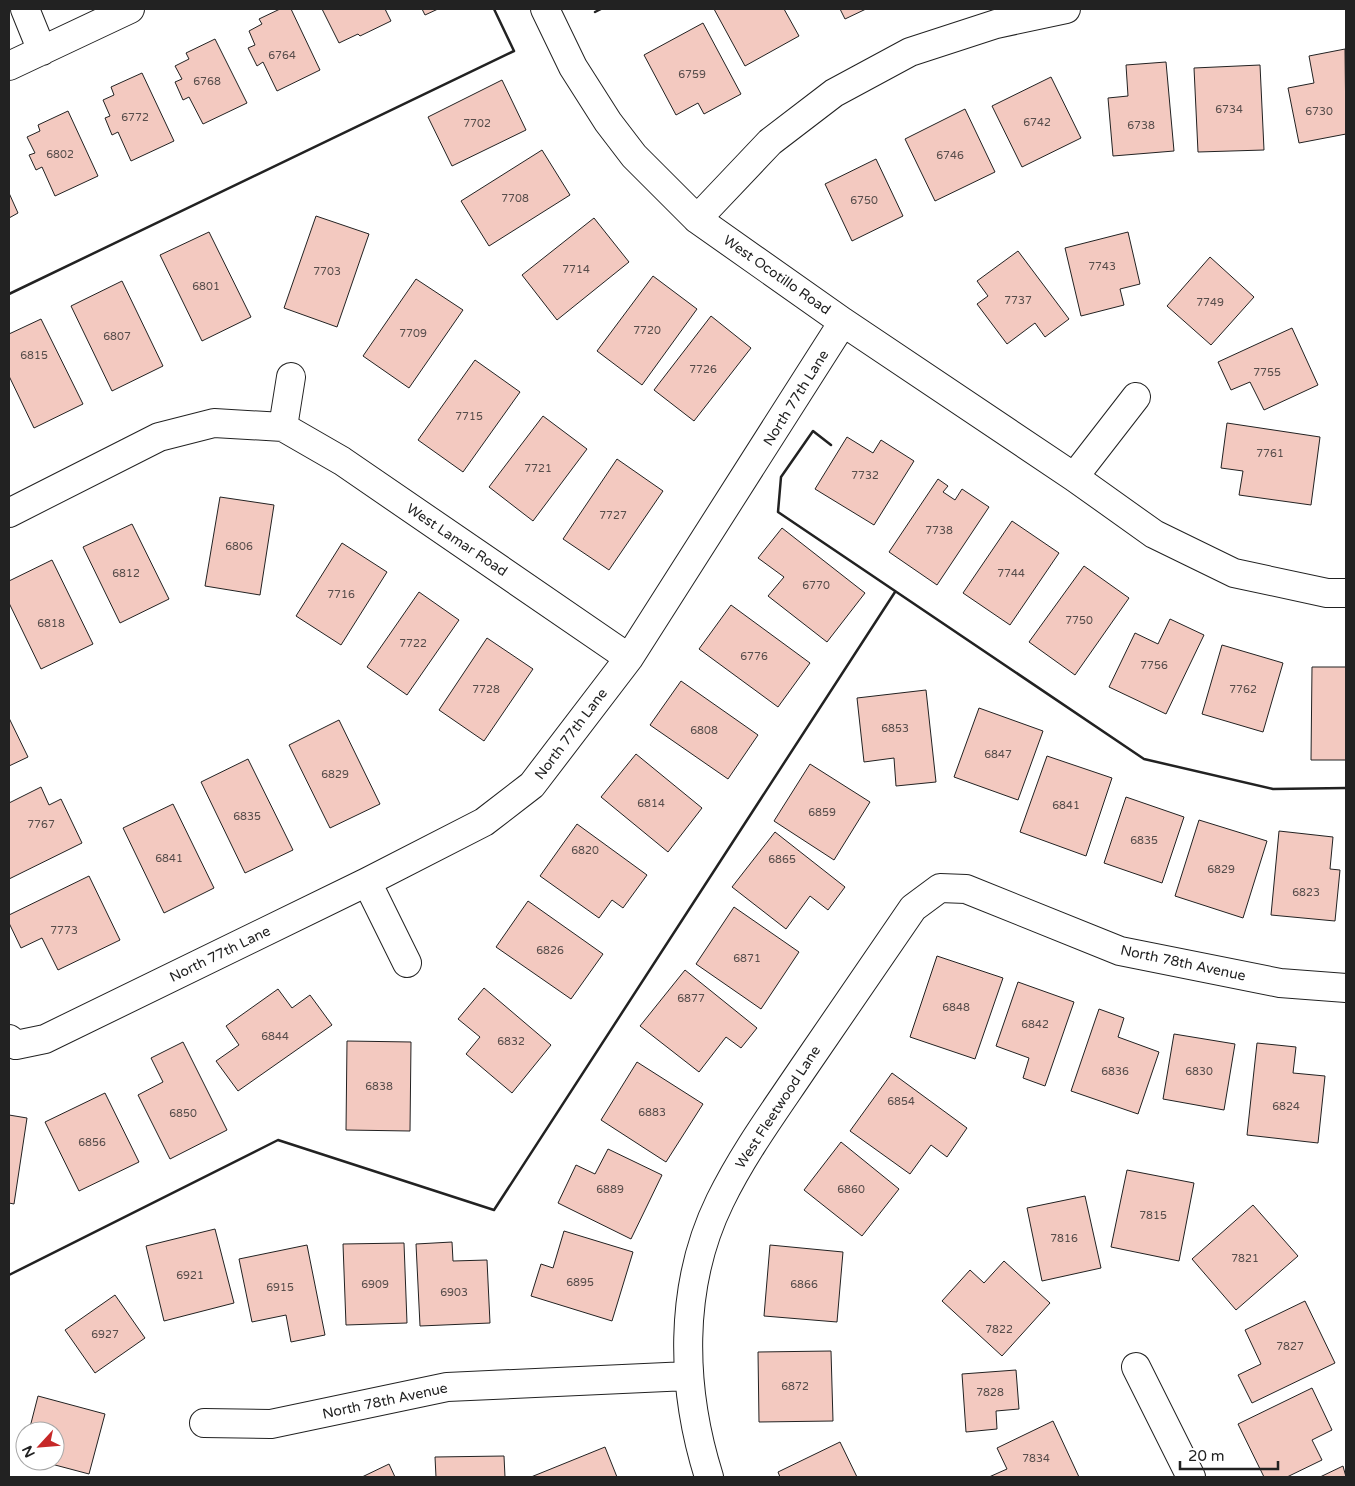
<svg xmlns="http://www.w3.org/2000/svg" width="1355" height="1486" font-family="'Varela Round',sans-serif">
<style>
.building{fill:#f3c9c0;stroke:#222}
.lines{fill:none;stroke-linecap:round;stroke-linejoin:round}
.minor-casing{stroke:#222;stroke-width:30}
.minor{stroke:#fff;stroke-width:28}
.wall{stroke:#222;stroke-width:2.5}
.labels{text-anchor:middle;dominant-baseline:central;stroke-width:4;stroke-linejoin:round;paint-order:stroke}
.number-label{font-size:11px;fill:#564c4a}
.street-label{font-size:14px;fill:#222;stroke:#fff}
</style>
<rect width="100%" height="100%" fill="#fff"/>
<path class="building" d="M 280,9 L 291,9 L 320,70 L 277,91 L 263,62 L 257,66 L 248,48 L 255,45 L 249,31 L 262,24 L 259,19 Z
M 322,9 L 385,9 L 391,21 L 360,36 L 358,34 L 339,43 Z
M 422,9 L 438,9 L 425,15 Z
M 714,9 L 784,9 L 799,36 L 745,66 Z
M 840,9 L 866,9 L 845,19 Z
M 703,23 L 741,94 L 704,114 L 698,103 L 676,115 L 644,55 Z
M 215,39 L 247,103 L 203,124 L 189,97 L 183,100 L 175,82 L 182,79 L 175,66 L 189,59 L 186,53 Z
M 1345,49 L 1346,134 L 1299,143 L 1288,88 L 1314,83 L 1309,56 Z
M 1166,62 L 1174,151 L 1113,156 L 1108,98 L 1128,96 L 1126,65 Z
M 1260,65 L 1264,150 L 1198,152 L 1194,68 Z
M 142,73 L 174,141 L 131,161 L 118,132 L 112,135 L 105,118 L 110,116 L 103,100 L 114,95 L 111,87 Z
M 1051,77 L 1081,138 L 1022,167 L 992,106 Z
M 502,80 L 526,130 L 452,166 L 428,117 Z
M 965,109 L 995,172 L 935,201 L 905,139 Z
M 68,111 L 98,176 L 55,196 L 42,167 L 36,170 L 29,155 L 35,153 L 27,137 L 40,131 L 38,125 Z
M 542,150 L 570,195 L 489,246 L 461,201 Z
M 876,159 L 903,216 L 852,241 L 825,184 Z
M 9,193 L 18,213 L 9,218 Z
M 316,216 L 369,234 L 337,327 L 284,308 Z
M 594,218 L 629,262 L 557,320 L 522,275 Z
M 209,232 L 251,317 L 202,341 L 160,255 Z
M 1128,232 L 1140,284 L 1120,289 L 1124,305 L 1081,316 L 1065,248 Z
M 1018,251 L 1069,319 L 1045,337 L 1035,323 L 1007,344 L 977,304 L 988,296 L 977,281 Z
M 1210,257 L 1254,297 L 1211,345 L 1167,306 Z
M 653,276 L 697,309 L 642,385 L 597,351 Z
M 416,279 L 463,310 L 409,388 L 363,356 Z
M 122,281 L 163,366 L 112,391 L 71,306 Z
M 711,316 L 751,348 L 694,421 L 654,390 Z
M 41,319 L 83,404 L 34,428 L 9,376 L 9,334 Z
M 1292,328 L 1318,385 L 1264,410 L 1250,382 L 1231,390 L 1218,362 Z
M 475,360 L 520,392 L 463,472 L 418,440 Z
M 543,416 L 587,449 L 533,521 L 489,487 Z
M 1227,423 L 1320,437 L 1311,505 L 1239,495 L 1243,471 L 1221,468 Z
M 847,437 L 873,453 L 881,440 L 914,461 L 874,525 L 815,489 Z
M 617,459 L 663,491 L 609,570 L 563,539 Z
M 938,479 L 948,486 L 943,492 L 955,500 L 962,489 L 989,507 L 937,585 L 889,552 Z
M 220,497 L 274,505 L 260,595 L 205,586 Z
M 1012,521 L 1059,553 L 1010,625 L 963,593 Z
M 132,524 L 169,599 L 120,623 L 83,547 Z
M 782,528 L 865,593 L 827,642 L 768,596 L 784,577 L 758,558 Z
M 342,543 L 387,572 L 341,645 L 296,616 Z
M 52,560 L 93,644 L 41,669 L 9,603 L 9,581 Z
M 1084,566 L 1129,598 L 1075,675 L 1029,642 Z
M 419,592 L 459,620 L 407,695 L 367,667 Z
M 731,605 L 810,663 L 778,707 L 699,649 Z
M 1170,619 L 1204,635 L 1166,714 L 1109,687 L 1135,633 L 1158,644 Z
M 487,638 L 533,669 L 484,741 L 439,710 Z
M 1222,645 L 1283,663 L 1263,732 L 1202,714 Z
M 1312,667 L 1346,667 L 1346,760 L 1311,760 Z
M 681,681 L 758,735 L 728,779 L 650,725 Z
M 926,690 L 936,782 L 896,786 L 894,758 L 864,762 L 857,698 Z
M 979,708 L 1043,731 L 1018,800 L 954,777 Z
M 9,718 L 28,757 L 9,766 Z
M 339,720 L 380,804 L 330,828 L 289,745 Z
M 636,754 L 702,808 L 668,852 L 601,797 Z
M 1047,756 L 1112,778 L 1086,856 L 1020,832 Z
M 248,759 L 293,850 L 245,873 L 201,782 Z
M 810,764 L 870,802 L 834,860 L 774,821 Z
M 41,787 L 49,805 L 61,799 L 82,843 L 9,879 L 9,803 Z
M 1126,797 L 1184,817 L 1162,883 L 1104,863 Z
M 173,804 L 214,888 L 164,913 L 123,828 Z
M 1199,820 L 1267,841 L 1243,918 L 1175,896 Z
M 577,824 L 647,875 L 623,908 L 612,900 L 599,918 L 540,876 Z
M 1279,831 L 1333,837 L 1330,869 L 1340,870 L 1335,921 L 1271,915 Z
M 775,832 L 845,887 L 828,910 L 810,896 L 786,929 L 732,887 Z
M 89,876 L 120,940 L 58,970 L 42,938 L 21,948 L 9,923 L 9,915 Z
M 528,901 L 603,954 L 571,999 L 496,947 Z
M 734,907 L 799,952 L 761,1009 L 696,964 Z
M 937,956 L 1003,978 L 975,1059 L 910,1037 Z
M 685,970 L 757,1028 L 741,1048 L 726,1037 L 699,1072 L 640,1026 Z
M 1018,982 L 1074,1002 L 1045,1086 L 1023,1078 L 1029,1058 L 996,1046 Z
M 484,988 L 551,1045 L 512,1093 L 466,1054 L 480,1037 L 458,1019 Z
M 278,989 L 292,1008 L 310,995 L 332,1025 L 238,1091 L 216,1061 L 239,1045 L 226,1026 Z
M 1099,1009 L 1124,1018 L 1118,1037 L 1159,1052 L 1138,1114 L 1071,1091 Z
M 1174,1034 L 1235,1044 L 1224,1110 L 1163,1099 Z
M 347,1041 L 411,1042 L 410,1131 L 346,1130 Z
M 183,1042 L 227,1130 L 170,1159 L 138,1095 L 163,1082 L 151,1058 Z
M 1257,1043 L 1296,1047 L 1293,1073 L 1325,1076 L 1318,1143 L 1247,1135 Z
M 637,1062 L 703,1104 L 666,1162 L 601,1120 Z
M 892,1073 L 967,1128 L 947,1157 L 931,1145 L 910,1174 L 850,1131 Z
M 105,1093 L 139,1162 L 79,1191 L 45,1122 Z
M 9,1115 L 27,1118 L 14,1204 L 9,1203 Z
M 841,1142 L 899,1189 L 862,1236 L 804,1190 Z
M 608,1149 L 662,1175 L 631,1239 L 558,1203 L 576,1165 L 595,1174 Z
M 1127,1170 L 1194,1183 L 1179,1261 L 1111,1247 Z
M 1085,1196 L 1101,1268 L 1042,1281 L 1027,1208 Z
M 1253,1205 L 1298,1256 L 1236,1310 L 1192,1259 Z
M 215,1229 L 234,1303 L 164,1321 L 146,1246 Z
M 564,1231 L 633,1252 L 612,1321 L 531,1296 L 541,1264 L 553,1268 Z
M 452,1242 L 453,1261 L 487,1260 L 490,1323 L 420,1326 L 416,1244 Z
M 404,1243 L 407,1323 L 346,1325 L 343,1244 Z
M 307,1245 L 325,1335 L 291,1342 L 286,1315 L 252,1322 L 239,1259 Z
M 770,1245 L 843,1252 L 837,1322 L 764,1316 Z
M 1004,1261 L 1050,1303 L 1002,1356 L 942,1301 L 970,1270 L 984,1283 Z
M 115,1295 L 145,1338 L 95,1373 L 65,1330 Z
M 1305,1301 L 1335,1363 L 1252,1403 L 1238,1375 L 1261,1364 L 1245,1330 Z
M 831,1351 L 833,1421 L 759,1422 L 758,1352 Z
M 1016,1370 L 1019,1409 L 996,1411 L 997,1429 L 966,1432 L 962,1374 Z
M 1312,1388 L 1332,1430 L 1312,1440 L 1322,1460 L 1287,1477 L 1264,1477 L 1238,1424 Z
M 38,1396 L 105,1414 L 89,1474 L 40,1461 L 55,1461 L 55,1431 L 29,1431 Z
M 1053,1421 L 1079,1477 L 989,1477 L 1007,1469 L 997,1448 Z
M 840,1442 L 857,1477 L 780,1477 L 778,1472 Z
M 605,1447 L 617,1477 L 531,1477 Z
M 504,1456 L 505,1477 L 436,1477 L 435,1457 Z
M 389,1464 L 395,1477 L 362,1477 Z
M 1343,1466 L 1346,1477 L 1320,1477 Z"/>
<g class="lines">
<g class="minor-casing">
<path id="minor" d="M 25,9 L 42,51
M 545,9 L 573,67 L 608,122 L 634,156 L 697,219 L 843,322 L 1074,477 L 1154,534 L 1234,573 L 1327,593 L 1346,593
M 9,66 L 130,9
M 697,219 L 770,142 L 834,93 L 910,52 L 996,24 L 1066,9
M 283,427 L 291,377
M 1074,477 L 1136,397
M 9,513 L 159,437 L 214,423 L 283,427 L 342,461 L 629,658
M 367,882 L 407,963
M 9,1039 L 16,1045 L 45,1039 L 367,882 L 484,822 L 532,785 L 629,658 L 843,322
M 1136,1367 L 1191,1477
M 204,1423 L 271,1424 L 447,1387 L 688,1376
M 709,1477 C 681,1388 678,1287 720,1201 C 743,1154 773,1113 802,1070 C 839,1016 876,962 913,908 L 940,888 L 966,889 L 1120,951 L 1280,983 L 1346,988"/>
</g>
<use href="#minor" class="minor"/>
<path class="wall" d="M 595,12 L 601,9
M 9,294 L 514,51 L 494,9
M 831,445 L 813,431 L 781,477 L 778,512 L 1144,759 L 1273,789 L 1346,788
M 9,1275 L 278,1140 L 494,1210 L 895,592"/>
</g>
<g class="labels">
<g class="number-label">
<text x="282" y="55">6764</text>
<text x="692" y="74">6759</text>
<text x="207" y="81">6768</text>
<text x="1229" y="109">6734</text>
<text x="1319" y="111">6730</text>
<text x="135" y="117">6772</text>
<text x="1037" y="122">6742</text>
<text x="477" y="123">7702</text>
<text x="1141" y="125">6738</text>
<text x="60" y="154">6802</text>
<text x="950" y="155">6746</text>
<text x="515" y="198">7708</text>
<text x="864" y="200">6750</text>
<text x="1102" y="266">7743</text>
<text x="576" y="269">7714</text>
<text x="327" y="271">7703</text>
<text x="206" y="286">6801</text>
<text x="1018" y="300">7737</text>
<text x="1210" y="302">7749</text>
<text x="647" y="330">7720</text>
<text x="413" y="333">7709</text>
<text x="117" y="336">6807</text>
<text x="34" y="355">6815</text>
<text x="703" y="369">7726</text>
<text x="1267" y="372">7755</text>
<text x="469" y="416">7715</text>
<text x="1270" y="453">7761</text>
<text x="538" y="468">7721</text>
<text x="865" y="475">7732</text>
<text x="613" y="515">7727</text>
<text x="939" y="530">7738</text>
<text x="239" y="546">6806</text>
<text x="126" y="573">6812</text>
<text x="1011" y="573">7744</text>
<text x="816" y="585">6770</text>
<text x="341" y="594">7716</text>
<text x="1079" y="620">7750</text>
<text x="51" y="623">6818</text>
<text x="413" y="643">7722</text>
<text x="754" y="656">6776</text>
<text x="1154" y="665">7756</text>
<text x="486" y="689">7728</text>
<text x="1243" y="689">7762</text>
<text x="895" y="728">6853</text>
<text x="704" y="730">6808</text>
<text x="998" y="754">6847</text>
<text x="335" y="774">6829</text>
<text x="651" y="803">6814</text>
<text x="1066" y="805">6841</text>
<text x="822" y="812">6859</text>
<text x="247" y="816">6835</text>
<text x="41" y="824">7767</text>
<text x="1144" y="840">6835</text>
<text x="585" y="850">6820</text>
<text x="169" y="858">6841</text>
<text x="782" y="859">6865</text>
<text x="1221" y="869">6829</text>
<text x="1306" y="892">6823</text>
<text x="64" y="930">7773</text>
<text x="550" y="950">6826</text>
<text x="747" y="958">6871</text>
<text x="691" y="998">6877</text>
<text x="956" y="1007">6848</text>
<text x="1035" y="1024">6842</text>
<text x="275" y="1036">6844</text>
<text x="511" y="1041">6832</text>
<text x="1115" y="1071">6836</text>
<text x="1199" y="1071">6830</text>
<text x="379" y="1086">6838</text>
<text x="901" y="1101">6854</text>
<text x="1286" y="1106">6824</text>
<text x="652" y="1112">6883</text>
<text x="183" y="1113">6850</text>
<text x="92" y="1142">6856</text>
<text x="610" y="1189">6889</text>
<text x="851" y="1189">6860</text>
<text x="1153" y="1215">7815</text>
<text x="1064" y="1238">7816</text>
<text x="1245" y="1258">7821</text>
<text x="190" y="1275">6921</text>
<text x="580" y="1282">6895</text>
<text x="375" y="1284">6909</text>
<text x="804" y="1284">6866</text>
<text x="280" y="1287">6915</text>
<text x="454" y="1292">6903</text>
<text x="999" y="1329">7822</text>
<text x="105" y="1334">6927</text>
<text x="1290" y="1346">7827</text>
<text x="795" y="1386">6872</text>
<text x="990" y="1392">7828</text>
<text x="1036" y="1458">7834</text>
</g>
<g class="street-label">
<text transform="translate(777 275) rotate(35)">West Ocotillo Road</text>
<text transform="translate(796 398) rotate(-58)">North 77th Lane</text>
<text transform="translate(457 540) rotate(34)">West Lamar Road</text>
<text transform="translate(571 734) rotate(-53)">North 77th Lane</text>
<text transform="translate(220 954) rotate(-26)">North 77th Lane</text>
<text transform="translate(1183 963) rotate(12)">North 78th Avenue</text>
<text transform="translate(778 1107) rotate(-57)">West Fleetwood Lane</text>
<text transform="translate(385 1401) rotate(-12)">North 78th Avenue</text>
</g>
</g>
<rect width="1355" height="1486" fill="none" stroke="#222222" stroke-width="20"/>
<g transform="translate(40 1446) rotate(244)"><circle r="24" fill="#ffffff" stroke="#a7a7a7"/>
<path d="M0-4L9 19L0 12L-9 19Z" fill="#c62828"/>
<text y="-8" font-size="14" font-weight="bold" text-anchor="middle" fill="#222222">N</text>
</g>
<path d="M1180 1461v8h98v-8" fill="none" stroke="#222222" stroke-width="2.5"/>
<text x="1188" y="1461" font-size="15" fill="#222222" stroke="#ffffff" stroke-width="4" paint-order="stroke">20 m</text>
</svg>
